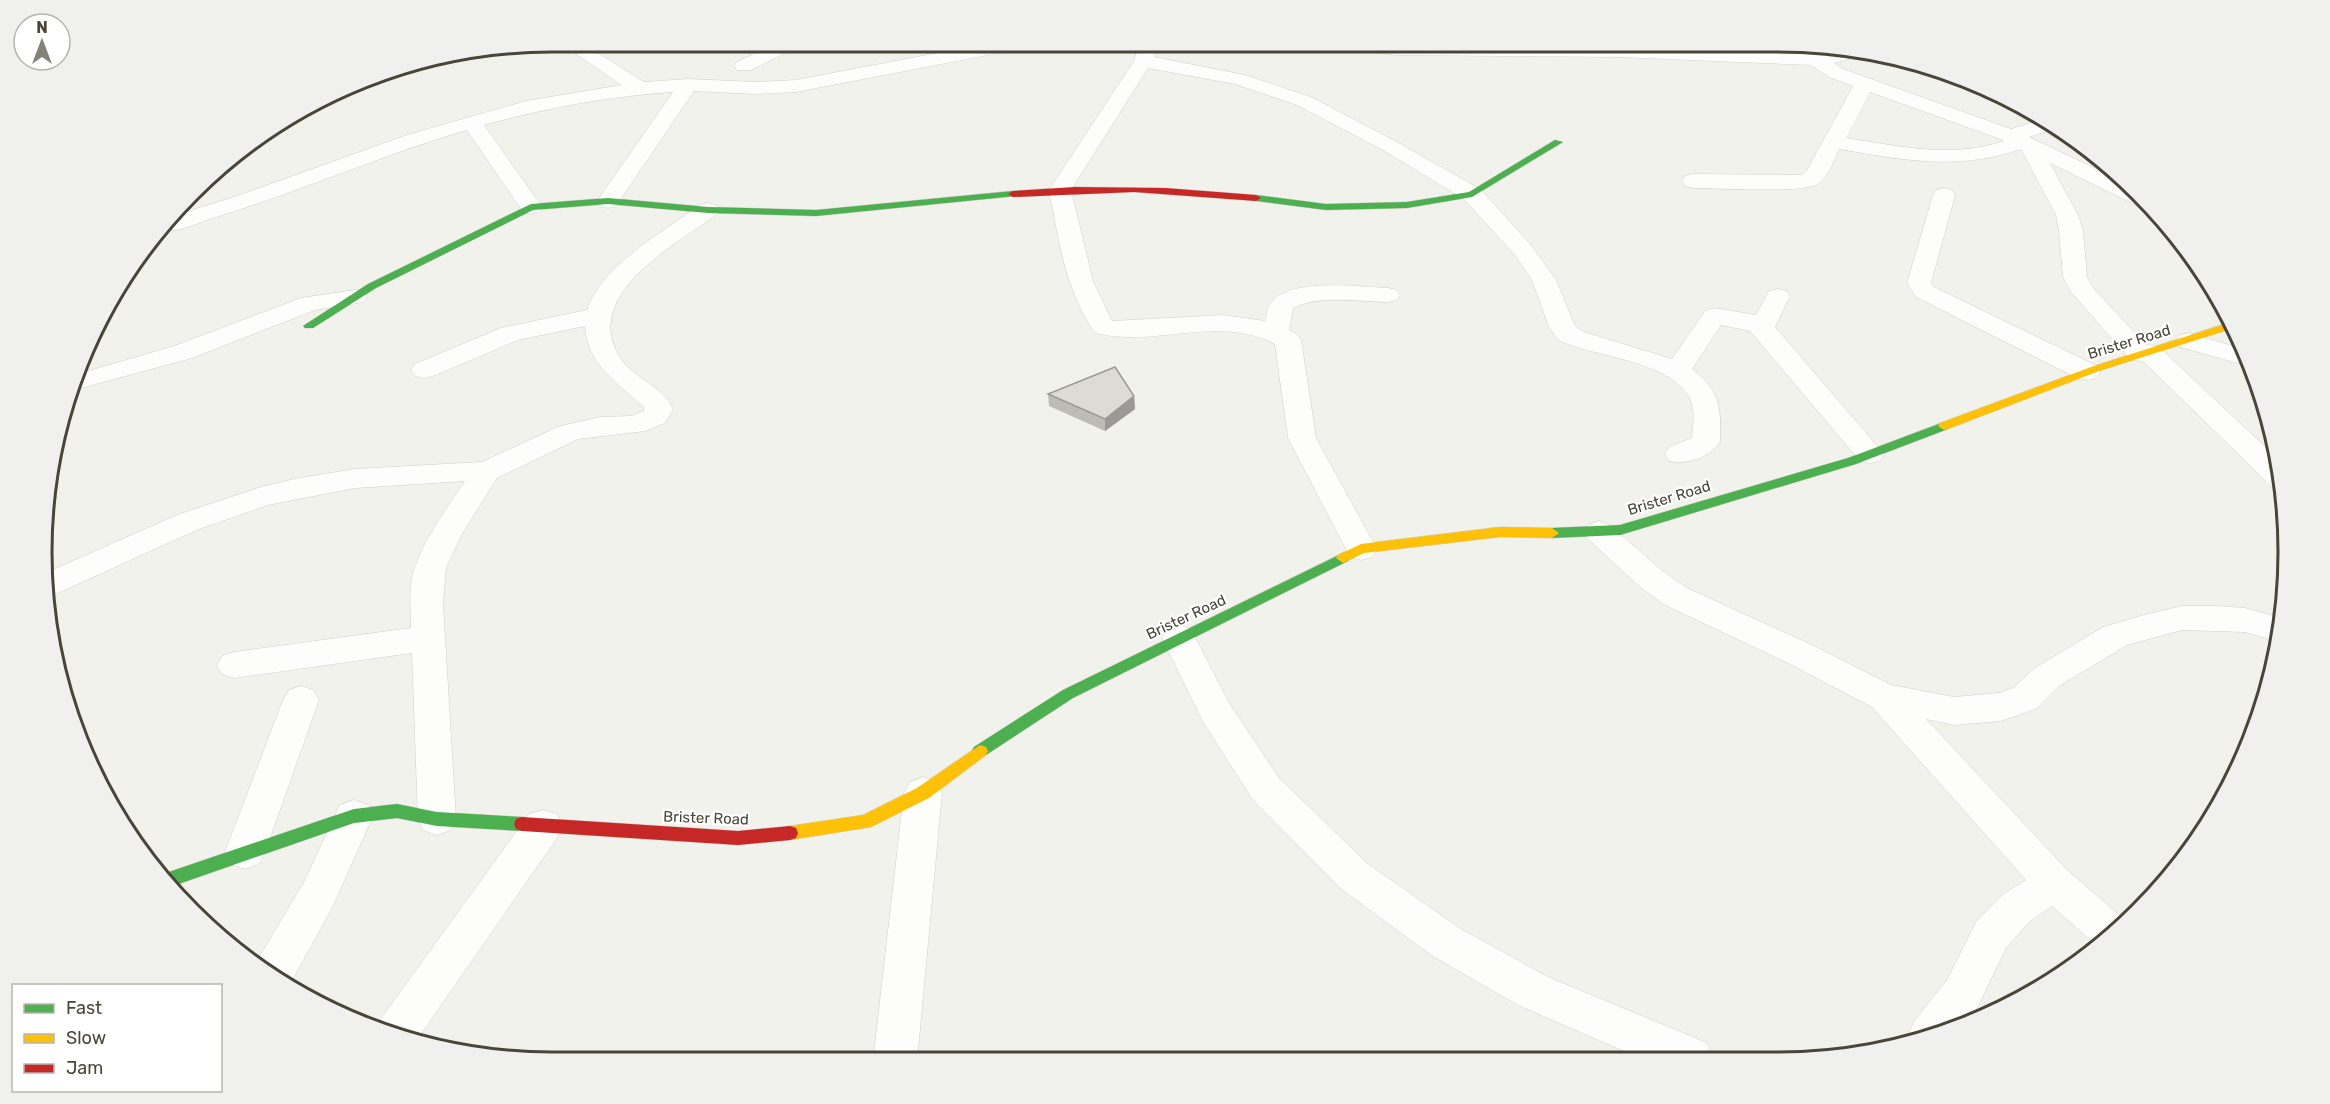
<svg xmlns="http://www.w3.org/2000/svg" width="2330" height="1104" font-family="Rubik,sans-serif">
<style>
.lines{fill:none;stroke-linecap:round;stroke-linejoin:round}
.street-casing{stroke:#d0d0ca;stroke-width:1}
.fast-casing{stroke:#d1d0c4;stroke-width:1}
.slow-casing{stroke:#d1d0c4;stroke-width:1}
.jam-casing{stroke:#d1d0c4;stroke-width:1}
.street{fill:#fdfdfc;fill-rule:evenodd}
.fast{fill:#4caf50;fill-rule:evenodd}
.slow{fill:#ffc107;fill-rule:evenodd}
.jam{fill:#c62828;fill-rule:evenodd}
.wall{fill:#bdbcb7}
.shaded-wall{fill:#9a9995}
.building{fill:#dcdbd5;stroke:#9a9995;stroke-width:1.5}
.labels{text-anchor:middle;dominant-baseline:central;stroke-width:4.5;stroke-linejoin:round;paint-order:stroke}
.street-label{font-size:15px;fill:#494538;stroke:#fff}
.rim{fill:none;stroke:#494538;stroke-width:3}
</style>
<rect width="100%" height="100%" fill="#f2f2ed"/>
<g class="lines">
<g class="street-casing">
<path id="street" d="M 558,42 L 580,42 L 644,82 L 688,79 L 756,82 L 796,80 L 995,42 L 1033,42 L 1031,46 L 1024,48 L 796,92 L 756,94 L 694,91 L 616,206 L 608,208 L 600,206 L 597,201 L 673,92 C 610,96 546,108 484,125 L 542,207 L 539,212 L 531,214 L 523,212 L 467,130 C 381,155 299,192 213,218 C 200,222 179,233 165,230 L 179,214 L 237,196 L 407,135 L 526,101 L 622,85 Z
M 778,42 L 801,42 L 799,46 L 751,70 L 737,70 L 734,66 L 737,62 Z
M 1140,42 L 1158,42 L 1154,57 L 1245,75 L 1311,97 L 1395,141 L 1480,189 L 1531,245 L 1556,280 L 1575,326 L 1584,332 L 1672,359 L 1705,311 L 1714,308 L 1756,315 L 1769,291 L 1778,289 L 1787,291 L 1790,296 L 1775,327 L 1884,454 L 1880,461 L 1870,463 L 1860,461 L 1750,331 L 1721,325 L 1692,369 C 1721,392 1721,407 1720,442 C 1710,458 1686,465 1669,461 L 1665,454 L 1669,447 L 1692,438 C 1693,425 1696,408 1689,397 C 1669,360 1593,357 1558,340 L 1549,327 L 1532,280 L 1515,255 L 1464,199 L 1381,149 L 1297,105 L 1235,84 L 1148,68 L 1071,190 L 1093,281 L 1112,321 L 1223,315 L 1265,321 C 1267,314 1267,305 1273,300 C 1297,278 1358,287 1388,288 L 1397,290 L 1400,295 L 1397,300 L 1388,302 C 1362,302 1314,294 1293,309 L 1289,330 L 1297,334 L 1301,340 L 1316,438 L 1377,549 L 1372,557 L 1361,560 L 1350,557 L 1288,438 L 1275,344 C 1218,314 1155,348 1095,333 C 1065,290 1059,240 1049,190 L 1134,61 Z
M 1336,42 L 1619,45 L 1794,54 L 1802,54 L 1804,50 L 1818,50 L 1820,54 L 1845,49 L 1871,51 L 1869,54 L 1834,63 L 1843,69 L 2011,129 L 2044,119 L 2060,127 L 2029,137 L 2132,186 L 2151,207 L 2138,206 L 2050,163 L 2078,215 L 2083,231 L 2087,277 L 2094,289 L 2146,345 L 2158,346 L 2279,460 L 2282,488 L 2271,486 L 2143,361 L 2131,360 L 2071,292 L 2063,277 L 2059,231 L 2056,215 L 2021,149 C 1958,171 1903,160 1839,149 C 1834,160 1828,179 1816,185 C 1800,193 1716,188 1693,188 L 1685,186 L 1682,181 L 1685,176 L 1693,174 L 1802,175 L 1807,170 L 1853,86 L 1829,77 L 1811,65 L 1619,57 L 1396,55 L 1345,48 L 1338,46 ZM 1870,92 L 2003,140 L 2004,141 C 1952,159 1898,146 1846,138 Z
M 1944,188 L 1952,190 L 1955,195 L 1931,283 L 1934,287 L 2097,366 L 2100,372 L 2097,378 L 2087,380 L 2077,378 L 1916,297 L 1907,283 L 1933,195 L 1936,190 Z
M 708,203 L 716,205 L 719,210 L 716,215 C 675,245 582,294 619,356 C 631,376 657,384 670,403 L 673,410 L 665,423 L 645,431 L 578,439 L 497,478 L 462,534 L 446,568 L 443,604 L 456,819 L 451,830 L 437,835 L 423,830 L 418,819 L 412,653 L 234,678 L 222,674 L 217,665 L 222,656 L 234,652 L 411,628 C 411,609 408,585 415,567 C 426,536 447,508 465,481 L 355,488 L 268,505 L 199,529 L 47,598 L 48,572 L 177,515 L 261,487 L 299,478 L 355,469 L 482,462 L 560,426 L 601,417 L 631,416 L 644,411 L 644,407 C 617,382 587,365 585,326 L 518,340 L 433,376 L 424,378 L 415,376 L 411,370 L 415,364 L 501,328 L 587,310 C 601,266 664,231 700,205 Z
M 355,290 L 364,292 L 367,297 L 364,302 L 315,310 L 192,358 L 70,391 L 75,375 L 174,346 L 301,298 Z
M 2189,333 L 2246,350 L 2252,367 L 2180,347 L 2176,341 L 2180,335 Z
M 1599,521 L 1610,525 L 1661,570 L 1687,588 L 1814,646 L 1891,685 L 1954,697 L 1999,693 L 2013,688 L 2035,668 L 2103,627 L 2144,615 L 2182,606 L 2217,606 L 2245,608 L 2281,618 L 2279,642 L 2245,632 L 2182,630 L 2127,645 L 2059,686 L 2037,708 L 2013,717 L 2000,721 L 1954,725 L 1926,719 L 2068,871 L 2125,920 L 2098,947 L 2052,906 L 2030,921 L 2006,948 L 1977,1008 L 1964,1026 L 1910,1040 L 1908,1035 L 1915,1020 L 1947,980 L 1976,922 L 2002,895 L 2026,880 L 1872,707 L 1790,664 L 1663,604 L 1639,586 L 1588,539 L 1584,532 L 1588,525 Z
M 1179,625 L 1191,629 L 1229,703 L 1279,778 L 1368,864 L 1461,929 L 1548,977 L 1707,1043 L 1713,1058 L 1640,1058 L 1518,1005 L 1431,955 L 1340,888 L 1253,800 L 1203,722 L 1162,638 L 1167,629 Z
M 301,686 L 313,690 L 319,700 L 265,852 L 259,864 L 245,869 L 231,864 L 225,852 L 283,700 L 289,690 Z
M 923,777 L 936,782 L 942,793 L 917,1061 L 873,1061 L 904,793 L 910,782 Z
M 354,800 L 368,805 L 373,816 L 332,908 L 291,982 L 257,961 L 304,882 L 340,805 Z
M 543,810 L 557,814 L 562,826 L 557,838 L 416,1041 L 376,1029 L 380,1020 L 529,814 Z"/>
</g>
<g class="fast-casing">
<path id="fast" d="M 1555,140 L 1563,142 L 1472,197 L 1407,208 L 1326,210 L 1256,201 L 1251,198 L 1256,195 L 1326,204 L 1407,202 L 1469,192 Z
M 1013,191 L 1016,192 L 1016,196 L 816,216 L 708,213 L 608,204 L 533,210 L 376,288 L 313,328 L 305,328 L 303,326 L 368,284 L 531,204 L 608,198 L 708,207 L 816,210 Z
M 1944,422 L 1950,426 L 1948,429 L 1856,464 L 1620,535 L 1552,538 L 1545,533 L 1552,528 L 1620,525 L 1848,458 Z
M 1343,553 L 1350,558 L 1348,561 L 1073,698 L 986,755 L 980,757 L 974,755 L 972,751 L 974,747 L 1063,690 Z
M 397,804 L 437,812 L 522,817 L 528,819 L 530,824 L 528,829 L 522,831 L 437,826 L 397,818 L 354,823 L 170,887 L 160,875 L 354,809 Z"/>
</g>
<g class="slow-casing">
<path id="slow" d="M 2231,322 L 2234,328 L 2099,371 L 1948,429 L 1944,430 L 1938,426 L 1940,423 L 2091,367 Z
M 1500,527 L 1552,528 L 1559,533 L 1552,538 L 1500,537 L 1364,553 L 1343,563 L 1336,558 L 1338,555 L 1361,544 Z
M 980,745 L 986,747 L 988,751 L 986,755 L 929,798 L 871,827 L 790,840 L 784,838 L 782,833 L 784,828 L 790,826 L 863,815 L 917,788 Z"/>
</g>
<g class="jam-casing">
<path id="jam" d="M 1074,187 L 1165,188 L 1256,195 L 1261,198 L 1256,201 L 1134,192 L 1013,197 L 1008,194 L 1013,191 Z
M 522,817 L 738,831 L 790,826 L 796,828 L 798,833 L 796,838 L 790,840 L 738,845 L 522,831 L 516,829 L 514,824 L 516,819 Z"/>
</g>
<use href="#street" class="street"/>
<use href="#fast" class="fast"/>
<use href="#slow" class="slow"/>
<use href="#jam" class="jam"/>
</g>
<path class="wall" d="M 1048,394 L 1134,396 L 1135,409 L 1105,431 L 1049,406 Z"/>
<path class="shaded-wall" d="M 1134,396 L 1135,409 L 1105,431 L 1105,419 Z"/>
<path class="building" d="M 1115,367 L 1134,396 L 1105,419 L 1048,394 Z"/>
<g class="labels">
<g class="street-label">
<text transform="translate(2129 342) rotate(-17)">Brister Road</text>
<text transform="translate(1669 498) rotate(-17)">Brister Road</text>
<text transform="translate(1186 617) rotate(-25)">Brister Road</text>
<text transform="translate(706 818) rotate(2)">Brister Road</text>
</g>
</g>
<path d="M0 0H2330V1104H0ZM552 52H1778A500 500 0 0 1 2278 552V552A500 500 0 0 1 1778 1052H552A500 500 0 0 1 52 552V552A500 500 0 0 1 552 52Z" fill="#f0f0ef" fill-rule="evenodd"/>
<path class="rim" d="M552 52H1778A500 500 0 0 1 2278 552V552A500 500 0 0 1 1778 1052H552A500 500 0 0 1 52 552V552A500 500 0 0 1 552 52Z"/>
<rect x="12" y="984" width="210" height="108" fill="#ffffff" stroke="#b6b5af" stroke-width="1.5"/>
<rect x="24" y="1004" width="30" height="9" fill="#4caf50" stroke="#b6b5af" stroke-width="1.5"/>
<text x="66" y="1014" font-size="18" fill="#494538">Fast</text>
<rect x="24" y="1034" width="30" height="9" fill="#ffc107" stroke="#b6b5af" stroke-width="1.5"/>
<text x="66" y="1044" font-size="18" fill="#494538">Slow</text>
<rect x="24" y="1064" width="30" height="9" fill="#c62828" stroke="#b6b5af" stroke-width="1.5"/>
<text x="66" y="1074" font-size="18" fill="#494538">Jam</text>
<g transform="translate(42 42)"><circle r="28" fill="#ffffff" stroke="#b6b5af" stroke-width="1.5"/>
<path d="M0-4.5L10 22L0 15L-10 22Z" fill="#848277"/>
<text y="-9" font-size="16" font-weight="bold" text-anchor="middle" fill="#494538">N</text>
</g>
</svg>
